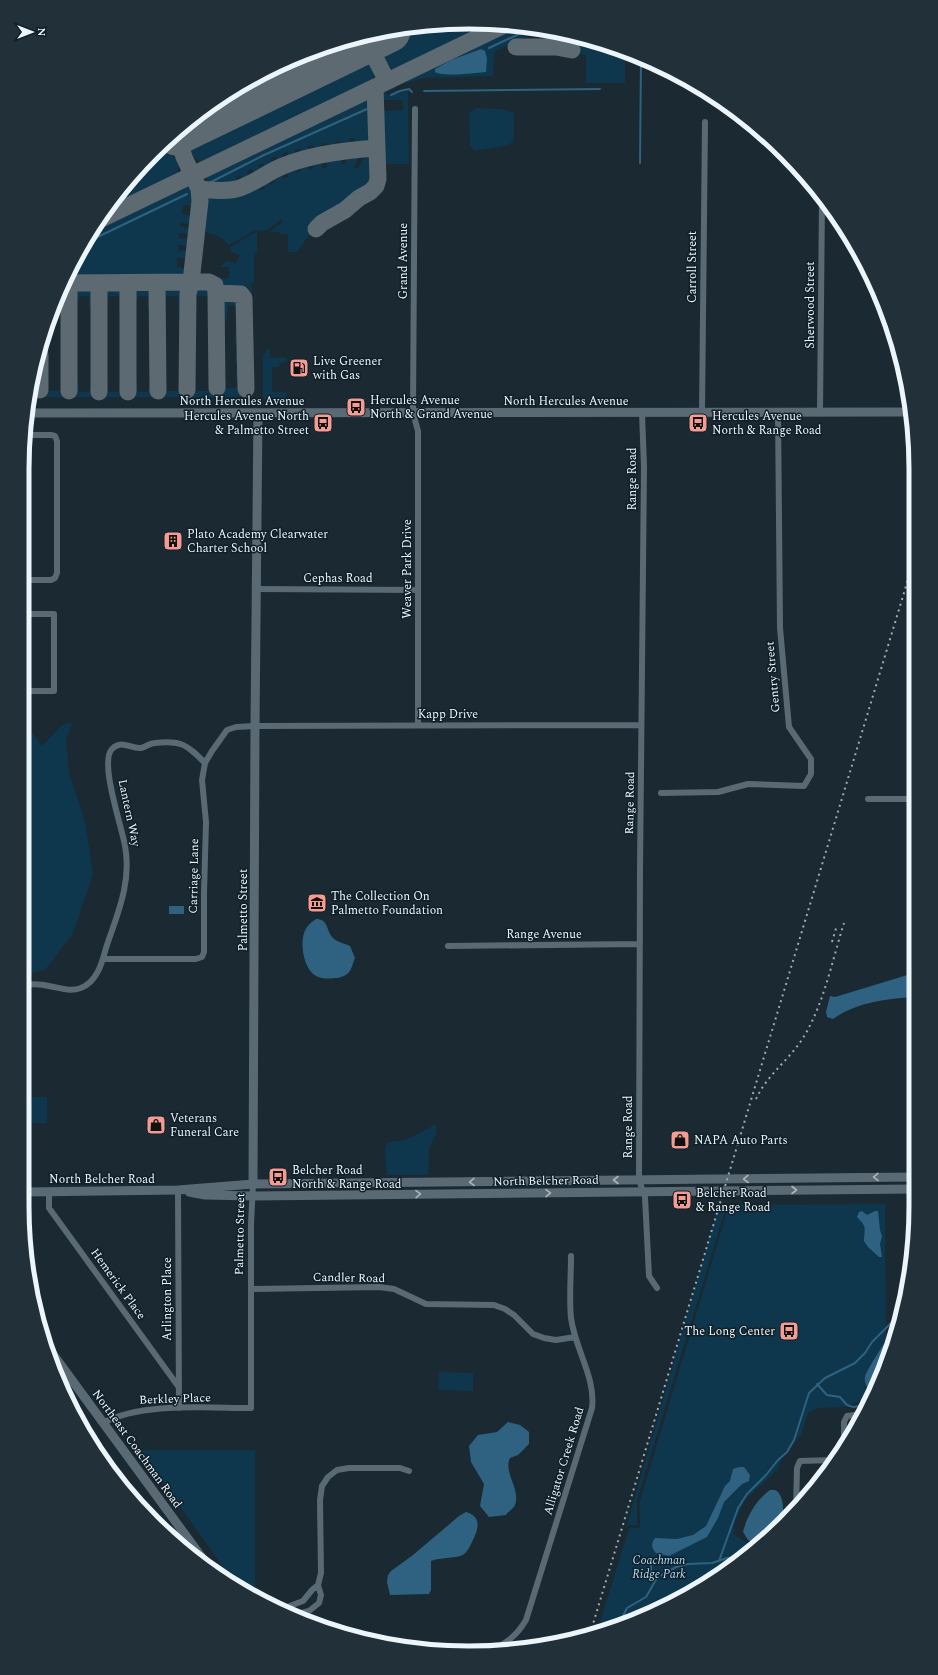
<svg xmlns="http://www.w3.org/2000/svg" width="938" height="1675" font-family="Spectral,serif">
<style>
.green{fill:#0e374d;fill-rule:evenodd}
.water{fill:#2e6280}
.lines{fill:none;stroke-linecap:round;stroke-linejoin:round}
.stream{stroke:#2e6280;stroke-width:2}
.taxiway{stroke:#5d6a72;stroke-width:17}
.runway{stroke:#5d6a72;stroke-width:43}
.street{stroke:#596a74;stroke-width:6}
.secondary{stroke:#596a74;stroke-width:9}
.rail{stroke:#a0abb3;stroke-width:2;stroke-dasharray:2 4;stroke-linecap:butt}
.oneway{stroke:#a9b6be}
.labels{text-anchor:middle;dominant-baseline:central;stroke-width:3;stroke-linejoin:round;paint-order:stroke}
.street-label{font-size:12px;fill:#ebf5fb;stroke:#111f28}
.poi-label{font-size:12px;fill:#ebf5fb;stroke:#111f28;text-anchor:start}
.park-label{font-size:12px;font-style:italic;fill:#aedbf9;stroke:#111f28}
.rim{fill:none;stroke:#ebf5fb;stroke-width:5}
</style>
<rect width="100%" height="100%" fill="#1a2932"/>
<path class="green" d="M 440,23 L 495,25 L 400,71 C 385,69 381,56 388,44 L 428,25 Z
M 514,25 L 528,26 L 542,29 L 494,52 L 493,76 L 425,78 L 402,84 L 385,93 L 391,96 L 404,92 L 408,92 L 409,164 L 385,164 L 380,159 L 379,111 L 403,110 L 403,100 L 379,100 L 385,87 ZM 481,49 L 438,74 L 435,70 L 451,60 Z
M 565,35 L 613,46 L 625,51 L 625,83 L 586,83 L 586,56 L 580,53 Z
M 347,40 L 214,104 L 272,68 Z
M 356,59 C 372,58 379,71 370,85 L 203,165 L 191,154 L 191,139 Z
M 359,100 L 367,100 L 373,107 L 374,143 L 371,145 L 355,147 L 354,138 L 349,138 L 350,148 L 341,149 L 340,141 L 335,141 L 335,150 L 328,151 L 327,143 L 321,144 L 321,153 L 315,153 L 313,145 L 308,146 L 309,155 L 302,156 L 300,148 L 295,150 L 296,158 L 291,159 L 287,152 L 282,154 L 285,161 L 279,163 L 276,156 L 271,158 L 274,165 L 269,169 L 265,168 L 263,163 L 258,165 L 261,171 L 260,174 L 255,176 L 251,169 L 247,171 L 250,180 L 244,182 L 240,175 L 236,177 L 238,183 L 237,185 L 218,187 L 206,185 L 208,173 Z
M 476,108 L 502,109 L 514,113 L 514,140 L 509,145 L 474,151 L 470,144 L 469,113 Z
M 372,150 L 374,151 C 375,164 376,176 369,188 L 315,227 L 297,252 L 288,252 L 288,234 L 281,234 L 280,232 L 270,232 L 282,222 L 281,219 L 268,230 L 254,231 L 229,245 L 220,237 L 206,232 L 203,219 L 206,194 C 212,192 218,193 225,193 C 236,192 245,189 255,184 L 260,190 L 265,188 L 261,180 L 265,178 L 267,179 L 270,185 L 275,182 L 271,175 L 280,171 L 283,179 L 288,177 L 286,169 L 289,166 L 293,166 L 296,173 L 301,171 L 299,164 L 306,161 L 309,169 L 313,168 L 312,160 L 319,159 L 321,160 L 322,168 L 327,167 L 327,157 L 340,155 L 342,164 L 346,163 L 346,154 L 362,152 L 354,167 L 358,169 L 367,152 Z
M 166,151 L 178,160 L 178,177 L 106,212 C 125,185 135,165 166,151 Z
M 184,184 L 193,190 L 196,196 L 196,206 L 183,205 L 182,214 L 194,216 L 194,224 L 180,223 L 180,227 L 193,228 L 192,234 L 179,233 L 179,238 L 192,239 L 191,246 L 178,245 L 178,250 L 190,251 L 189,259 L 177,258 L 177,267 L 188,269 C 185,277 174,278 166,279 L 67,279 L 70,273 L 74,272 L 74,268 L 72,268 L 82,245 L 96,226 Z
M 254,233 L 257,233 L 257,252 L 254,254 L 254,283 L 251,283 L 252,292 L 248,291 L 248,286 L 243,286 L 243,288 L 246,289 L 246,291 L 230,291 L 219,282 L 219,278 L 229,278 L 229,267 L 219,267 L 227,261 L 236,263 L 240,255 L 231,252 L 230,247 Z
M 77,285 L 95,285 L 96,287 L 96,307 L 89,308 L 89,296 L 79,296 L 79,300 L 73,300 L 72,299 L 72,289 Z
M 106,285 L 122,285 L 126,289 L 126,302 L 122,302 L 122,304 L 126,304 L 126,308 L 119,309 L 119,296 L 108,296 L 108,300 L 102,299 L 102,289 Z
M 135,285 L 151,285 L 155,288 L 155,307 L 153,309 L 148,309 L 148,296 L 138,296 L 137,301 L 131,299 L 131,288 Z
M 164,285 L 182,285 L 186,288 L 184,308 L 183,310 L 178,310 L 178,296 L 166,296 L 166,300 L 162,301 L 160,299 L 160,289 Z
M 195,285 L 209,285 L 214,289 L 214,308 L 209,310 L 208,296 L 196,296 L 196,301 L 190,299 L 192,289 Z
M 221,295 L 237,296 L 243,302 L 243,310 L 235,310 L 235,306 L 228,305 L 227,319 L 220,319 L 219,299 Z
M 248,296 L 252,296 L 252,386 L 241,397 L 32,397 L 35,377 L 37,379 L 37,388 L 40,392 L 45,386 L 48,386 L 48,391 L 61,391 L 61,377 L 67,378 L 67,390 L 68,391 L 72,390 L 72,381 L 78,379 L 79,392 L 89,392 L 90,389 L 95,389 L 97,393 L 101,393 L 102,381 L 104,380 L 108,380 L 108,392 L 119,392 L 119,389 L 125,389 L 127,392 L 131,392 L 131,382 L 133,380 L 137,380 L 138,392 L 148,392 L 148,389 L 153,389 L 156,392 L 160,391 L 160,380 L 165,379 L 166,391 L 178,391 L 178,388 L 184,387 L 184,390 L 189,390 L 190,381 L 191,379 L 195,379 L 196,391 L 208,391 L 208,388 L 219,389 L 220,380 L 226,380 L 226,388 L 245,387 L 246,389 L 248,389 Z
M 235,332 L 243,333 L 242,346 L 236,346 L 235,344 Z
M 268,349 L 270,349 L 270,358 L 287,358 L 287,362 L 280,363 L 279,367 L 272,367 L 272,392 L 287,392 L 286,399 L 264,399 L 263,396 L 263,355 Z
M 236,351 L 244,352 L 243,364 L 235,363 Z
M 236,370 L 243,370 L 244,375 L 242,383 L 236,382 Z
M 73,722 L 66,738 L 69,773 L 85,822 L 93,874 L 73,933 L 45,970 L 25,974 L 24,730 L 29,730 L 39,741 L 42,746 L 62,725 Z
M 25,1097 L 47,1097 L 47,1123 L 25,1123 Z
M 436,1124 L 436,1135 L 429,1148 L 428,1175 L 387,1175 L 385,1152 L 387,1142 L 406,1140 Z
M 719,1204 L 727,1204 L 637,1500 L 637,1525 L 630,1525 L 626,1528 Z
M 885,1204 L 886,1362 L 871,1396 L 845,1407 L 819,1408 L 813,1410 L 808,1413 L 801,1435 L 785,1452 L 777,1470 L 745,1500 L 735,1521 L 733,1534 L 756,1548 L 693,1593 L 640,1619 L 597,1632 L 629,1528 L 640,1528 L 640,1501 L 729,1205 Z
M 439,1372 L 473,1373 L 473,1391 L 438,1390 Z
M 140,1450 L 255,1450 L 255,1598 L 238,1588 Z
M 134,1487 L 173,1538 L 153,1522 L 134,1501 Z"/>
<path class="water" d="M 481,49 L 485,51 L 487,58 L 486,72 C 476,73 442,77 435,72 L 435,69 L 451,60 Z
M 169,906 L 184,906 L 184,914 L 169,914 Z
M 316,919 C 328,919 326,929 332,937 C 336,942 344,943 350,946 L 355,958 C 353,962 352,969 349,972 C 346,976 339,978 335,978 C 328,979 322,979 316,976 C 304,969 300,946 304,933 C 306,927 310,923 316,919 Z
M 914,973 L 914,997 C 886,999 857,1002 833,1019 L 827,1017 L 826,1012 L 830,996 L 835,997 Z
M 862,1211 L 867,1215 L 875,1211 L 878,1211 L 880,1230 L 882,1236 L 880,1244 L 882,1257 L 879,1257 L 868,1247 L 864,1241 C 864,1228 868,1228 857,1217 L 859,1212 Z
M 892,1333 C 899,1348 881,1372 876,1386 L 873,1389 L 868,1389 C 866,1385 864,1381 865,1377 C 866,1371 887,1338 892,1333 Z
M 508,1422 L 520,1425 L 529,1432 L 529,1444 L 518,1455 L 510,1458 C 503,1473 521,1489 515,1505 C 513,1509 508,1512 506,1515 L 489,1517 L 480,1506 L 484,1484 L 471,1462 L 469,1446 L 478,1435 L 497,1432 Z
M 739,1467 L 744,1467 L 750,1475 L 749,1481 L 742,1484 L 724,1502 L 718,1518 L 707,1537 L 669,1556 L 656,1553 C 651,1548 651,1543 655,1538 L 677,1539 L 693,1535 L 706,1526 L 725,1486 L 730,1481 L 733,1469 Z
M 770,1490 L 775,1490 C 785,1495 783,1512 783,1522 L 759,1546 L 748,1540 L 743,1532 C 747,1516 756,1500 770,1490 Z
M 466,1512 C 483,1517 478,1530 472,1542 C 470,1547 467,1552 463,1555 C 453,1559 441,1557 431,1561 L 431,1590 L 429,1594 L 390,1595 L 387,1582 L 388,1575 L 391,1571 L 413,1555 L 459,1516 Z"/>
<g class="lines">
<path class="stream" d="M 489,48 L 534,27
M 424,91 L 600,89
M 391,95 L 400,91 L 409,89 L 412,92
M 640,163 L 641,58
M 211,182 L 264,155 L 367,109
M 83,244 L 187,194
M 817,1384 L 827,1395 L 840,1397 L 847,1405 L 853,1407 L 860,1406 L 869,1402
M 651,1560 L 651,1576 L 654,1583
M 719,1561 L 738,1508 L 747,1494 L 766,1475 L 778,1460 L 787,1452 L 794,1440 L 809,1393 L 825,1378 L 855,1363 L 865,1353 L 872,1342 L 899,1315
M 618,1626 L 627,1608 L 646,1597 L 657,1578 L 665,1573 L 676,1567 L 688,1564 L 712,1563 L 727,1558 L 743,1557"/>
<path class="taxiway" d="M 367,42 L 387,81
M 516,47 L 556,47 L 556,32
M 556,47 L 572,50
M 199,189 C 211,190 225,192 236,189 C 253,185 267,172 283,166 C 312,154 346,150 377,148
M 101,219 L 504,25
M 316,229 L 322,223 L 345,210 L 359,198 L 370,192 L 376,186 L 378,179 L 375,87
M 65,283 L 191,282 L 200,201 L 199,189 L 184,157 L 181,147 L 183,138 L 190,127
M 69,283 L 69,391
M 99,283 L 99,392
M 128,283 L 128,392
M 157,283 L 158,391
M 216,293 L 217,388
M 40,355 L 40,390
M 187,390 L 188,294 L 191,282 L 209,282 L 215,285 L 216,293 L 241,294 L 244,298 L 246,389"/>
<path class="runway" d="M 176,134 L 389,31"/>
<path class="street" d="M 415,109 L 413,413 L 418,431 L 418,725
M 702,412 L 705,122
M 820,412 L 822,198
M 642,413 L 644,467 L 640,870 L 639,1180 L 645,1197 L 649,1276 L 657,1288
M 23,506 L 27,506
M 23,580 L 51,580 L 55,578 L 57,573 L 57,441 L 55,436 L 51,435 L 24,435
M 257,589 L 418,590
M 24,614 L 54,614 L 54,691 L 24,691
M 661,793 L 718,792 L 748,784 L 804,786 L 811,774 L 811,759 L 789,727 L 780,628 L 778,412
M 868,799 L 914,799
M 448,946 L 640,944
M 103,959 L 196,959 L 202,957 L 204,952 L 204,893 L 206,822 L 202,780 L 205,763 L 212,751 L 227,730 L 236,727 L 255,726 L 641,725
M 25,985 C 33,984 41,984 49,986 C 61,988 69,992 81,988 C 97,982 102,963 106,948 C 117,915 132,882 125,846 C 122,827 99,762 112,749 C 122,739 130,749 141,748 C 146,747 150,743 155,743 C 182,740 187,745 205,763
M 178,1190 L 179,1408
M 49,1191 L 49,1208 L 178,1386
M 251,1289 L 379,1287 L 394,1289 L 426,1304 L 494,1305 L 505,1309 L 514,1315 L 533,1334 L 544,1338 L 556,1340 L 575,1337
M 103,1423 C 141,1402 207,1408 251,1408 L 251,1224 L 253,1184
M 844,1447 L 844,1422 L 847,1416 L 863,1414
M 796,1510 L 797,1468 L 800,1461 L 834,1460
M 279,1610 L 303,1601 L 312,1590 L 318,1585
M 293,1615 L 309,1611 L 319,1603 L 321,1595 L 318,1585 L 321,1573 L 320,1500 L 322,1486 L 328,1477 L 337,1470 L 349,1468 L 400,1468 L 409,1471
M 489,1652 C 506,1643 516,1637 526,1620 L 592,1408 C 596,1378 575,1349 571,1318 C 569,1298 571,1277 571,1256"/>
<path class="secondary" d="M 28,413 L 912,412
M 253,1184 L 255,726 L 258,413
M 26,1192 L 178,1190 L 253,1184 L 915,1177
M 189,1192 L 205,1195 L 253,1196 L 915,1189
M 44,1342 L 211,1570"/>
<path class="rail" d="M 832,942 L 837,925
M 756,1099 C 767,1075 789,1060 803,1038 C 824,1004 832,961 844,923
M 590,1634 L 913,563"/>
</g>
<defs><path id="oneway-chevron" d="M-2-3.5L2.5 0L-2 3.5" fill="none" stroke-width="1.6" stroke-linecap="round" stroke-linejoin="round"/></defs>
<g class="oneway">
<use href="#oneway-chevron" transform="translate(876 1177) rotate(179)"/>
<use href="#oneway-chevron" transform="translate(746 1179) rotate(179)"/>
<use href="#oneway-chevron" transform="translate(616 1180) rotate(180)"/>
<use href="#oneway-chevron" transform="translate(472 1182) rotate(179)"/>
<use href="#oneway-chevron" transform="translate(794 1190)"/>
<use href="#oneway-chevron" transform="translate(548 1193) rotate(-1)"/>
<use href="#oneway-chevron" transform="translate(418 1194) rotate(-1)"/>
</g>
<defs>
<g id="fuel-square" transform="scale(1)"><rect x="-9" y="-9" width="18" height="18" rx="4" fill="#f59c92" stroke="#111f28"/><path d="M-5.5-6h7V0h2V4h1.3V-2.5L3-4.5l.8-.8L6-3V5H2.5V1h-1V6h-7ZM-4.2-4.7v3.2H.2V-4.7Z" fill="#111"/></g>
<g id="bus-square" transform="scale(1)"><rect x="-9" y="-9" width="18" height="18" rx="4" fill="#f59c92" stroke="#111f28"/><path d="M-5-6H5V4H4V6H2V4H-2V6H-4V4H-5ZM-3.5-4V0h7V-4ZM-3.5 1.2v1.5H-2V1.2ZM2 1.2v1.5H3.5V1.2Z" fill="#111"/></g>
<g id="building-square" transform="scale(1)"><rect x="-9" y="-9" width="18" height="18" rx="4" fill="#f59c92" stroke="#111f28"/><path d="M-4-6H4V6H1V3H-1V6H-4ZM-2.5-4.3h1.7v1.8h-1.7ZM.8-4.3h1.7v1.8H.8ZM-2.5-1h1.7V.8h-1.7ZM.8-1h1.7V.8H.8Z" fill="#111"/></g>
<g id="museum-square" transform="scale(1)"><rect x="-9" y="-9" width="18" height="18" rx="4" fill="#f59c92" stroke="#111f28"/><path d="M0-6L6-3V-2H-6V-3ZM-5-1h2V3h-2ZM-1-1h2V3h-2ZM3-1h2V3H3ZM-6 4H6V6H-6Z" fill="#111"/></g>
<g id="shop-square" transform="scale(1)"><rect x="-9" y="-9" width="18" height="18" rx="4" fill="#f59c92" stroke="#111f28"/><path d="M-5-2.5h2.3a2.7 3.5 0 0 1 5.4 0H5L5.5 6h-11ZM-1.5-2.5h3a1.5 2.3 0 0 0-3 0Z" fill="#111"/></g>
</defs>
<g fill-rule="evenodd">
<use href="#fuel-square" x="299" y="368"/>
<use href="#bus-square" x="356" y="407"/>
<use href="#bus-square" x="323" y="423"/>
<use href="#bus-square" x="698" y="423"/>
<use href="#building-square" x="173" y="541"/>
<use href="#museum-square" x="317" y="903"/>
<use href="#shop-square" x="156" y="1125"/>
<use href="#shop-square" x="680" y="1140"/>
<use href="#bus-square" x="278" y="1177"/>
<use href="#bus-square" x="682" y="1200"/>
<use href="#bus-square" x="789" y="1331"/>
</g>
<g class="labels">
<g class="street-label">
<text transform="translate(403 261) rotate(-90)">Grand Avenue</text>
<text transform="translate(692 267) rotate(-90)">Carroll Street</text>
<text transform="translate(810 305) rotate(-90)">Sherwood Street</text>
<text x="242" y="401">North Hercules Avenue</text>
<text x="566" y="401">North Hercules Avenue</text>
<text transform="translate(632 479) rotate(-90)">Range Road</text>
<text transform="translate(407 569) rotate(-90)">Weaver Park Drive</text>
<text x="338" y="578">Cephas Road</text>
<text transform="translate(773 677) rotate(-95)">Gentry Street</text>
<text x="448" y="714">Kapp Drive</text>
<text transform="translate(630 803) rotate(-89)">Range Road</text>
<text transform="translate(129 813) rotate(78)">Lantern Way</text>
<text transform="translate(194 876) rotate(-89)">Carriage Lane</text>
<text transform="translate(243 910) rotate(-90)">Palmetto Street</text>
<text x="544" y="934">Range Avenue</text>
<text transform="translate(628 1127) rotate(-90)">Range Road</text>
<text x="102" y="1179">North Belcher Road</text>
<text transform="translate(546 1181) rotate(-1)">North Belcher Road</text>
<text transform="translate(240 1234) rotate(-89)">Palmetto Street</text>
<text transform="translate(349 1278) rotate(1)">Candler Road</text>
<text transform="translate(118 1284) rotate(54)">Hemerick Place</text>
<text transform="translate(167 1299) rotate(-90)">Arlington Place</text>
<text transform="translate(175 1399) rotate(-2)">Berkley Place</text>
<text transform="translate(137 1449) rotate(54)">Northeast Coachman Road</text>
<text transform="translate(564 1461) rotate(-73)">Alligator Creek Road</text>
</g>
<g class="poi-label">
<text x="313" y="361">Live Greener<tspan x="313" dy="14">with Gas</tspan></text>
<text x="370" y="400">Hercules Avenue<tspan x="370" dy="14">North &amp; Grand Avenue</tspan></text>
<text x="309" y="416" text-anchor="end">Hercules Avenue North<tspan x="309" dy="14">&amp; Palmetto Street</tspan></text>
<text x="712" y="416">Hercules Avenue<tspan x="712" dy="14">North &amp; Range Road</tspan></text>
<text x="187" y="534">Plato Academy Clearwater<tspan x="187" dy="14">Charter School</tspan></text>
<text x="331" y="896">The Collection On<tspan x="331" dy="14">Palmetto Foundation</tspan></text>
<text x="170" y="1118">Veterans<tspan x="170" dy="14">Funeral Care</tspan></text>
<text x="694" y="1140">NAPA Auto Parts</text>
<text x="292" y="1170">Belcher Road<tspan x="292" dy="14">North &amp; Range Road</tspan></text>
<text x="696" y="1193">Belcher Road<tspan x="696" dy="14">&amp; Range Road</tspan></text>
<text x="775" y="1331" text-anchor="end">The Long Center</text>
</g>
<g class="park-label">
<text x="659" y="1560">Coachman<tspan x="659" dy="14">Ridge Park</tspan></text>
</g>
</g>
<path d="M0 0H938V1675H0ZM469 29H469A440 440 0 0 1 909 469V1206A440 440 0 0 1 469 1646H469A440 440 0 0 1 29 1206V469A440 440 0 0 1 469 29Z" fill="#223039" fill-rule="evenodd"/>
<path class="rim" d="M469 29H469A440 440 0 0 1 909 469V1206A440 440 0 0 1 469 1646H469A440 440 0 0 1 29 1206V469A440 440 0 0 1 469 29Z"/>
<g transform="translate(32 32) rotate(90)" stroke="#111f28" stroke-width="3" paint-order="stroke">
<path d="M0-3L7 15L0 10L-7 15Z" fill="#ebf5fb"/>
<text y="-6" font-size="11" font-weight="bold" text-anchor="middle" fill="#ebf5fb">N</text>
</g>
</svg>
